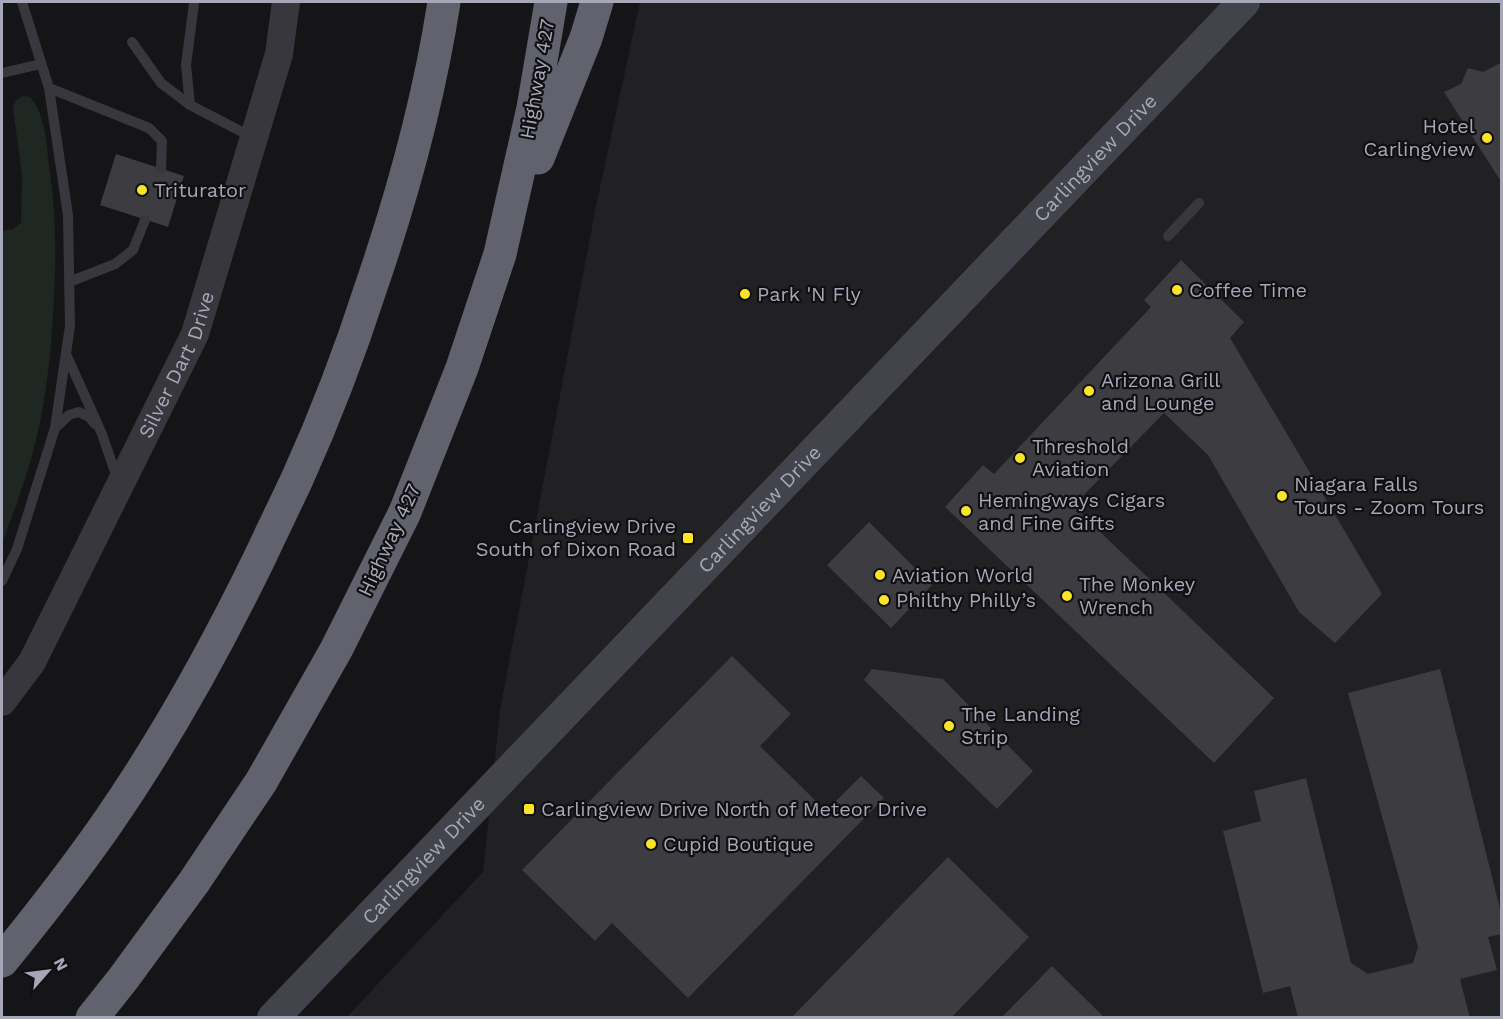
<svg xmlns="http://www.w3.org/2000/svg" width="1503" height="1019" font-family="'Work Sans',sans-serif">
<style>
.built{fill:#212124}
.green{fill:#1e2721}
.building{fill:#3c3c41}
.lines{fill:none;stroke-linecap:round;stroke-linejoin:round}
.service{stroke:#38373e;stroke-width:10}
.tertiary{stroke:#38373e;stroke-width:28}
.secondary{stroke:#43434c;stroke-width:32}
.motorway{stroke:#61626d;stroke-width:33}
.poi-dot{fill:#f9e42a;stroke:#101012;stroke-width:2}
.labels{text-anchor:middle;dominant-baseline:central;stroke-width:4.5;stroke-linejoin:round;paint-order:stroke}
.street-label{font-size:20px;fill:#a6a7b7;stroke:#101012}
.poi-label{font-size:20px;fill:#a6a7b7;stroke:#101012;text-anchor:start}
</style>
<rect width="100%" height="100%" fill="#151517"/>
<path class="built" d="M 640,2 L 1501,2 L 1501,1017 L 346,1018 L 483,872 L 500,710 L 596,206 Z"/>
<path class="green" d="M 23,96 L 30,97 C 46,116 46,142 49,166 C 57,218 56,266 53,317 C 50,358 46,400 36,440 C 28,475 14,510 2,544 L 2,231 L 13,229 L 21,223 L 22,176 L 13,107 L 16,100 Z"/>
<path class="building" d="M 1502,62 L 1502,183 L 1444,92 L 1461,84 L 1468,68 L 1483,72 Z
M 116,154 L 184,176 L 168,227 L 100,205 Z
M 1181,260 L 1244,322 L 1230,338 L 1382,594 L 1335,643 L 1299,612 L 1208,455 L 1164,413 L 1073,506 L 1274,698 L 1214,763 L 945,507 L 983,465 L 994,474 L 1151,307 L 1144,300 Z
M 869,522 L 932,585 L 891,628 L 827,565 Z
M 732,656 L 791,714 L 760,746 L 826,811 L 861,776 L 884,798 L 688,998 L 612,923 L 595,941 L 522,870 Z
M 872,669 L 943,679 L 1033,771 L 997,809 L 864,680 Z
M 1440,669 L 1502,917 L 1502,934 L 1488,937 L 1497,970 L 1460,979 L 1470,1018 L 1298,1018 L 1290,986 L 1263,993 L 1223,831 L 1261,821 L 1254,791 L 1306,778 L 1351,963 L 1368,974 L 1413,963 L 1418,947 L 1348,693 Z
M 948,857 L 1029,937 L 951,1018 L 791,1018 Z
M 1052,966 L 1105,1018 L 1001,1018 Z"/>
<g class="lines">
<path class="service" d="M 132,42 L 161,83 L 190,105 L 254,138
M 2,73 L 41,64
M 49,88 L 149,128 L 162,141 L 161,169
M 190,105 L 186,65 L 194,3
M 1168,236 L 1199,203
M 69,282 L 115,264 L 133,250 L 145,220
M 66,354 L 102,434 L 117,478
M 55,428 L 69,415 L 79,412 L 89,417 L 95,424
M 2,581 L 17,549 L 55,428 L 70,326 L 68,215 L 49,88 L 22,2"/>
<path class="tertiary" id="s1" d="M 2,702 L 32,662 L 195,334 L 279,54 L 286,2"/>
<path class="secondary" id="s2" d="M 273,1018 L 1244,2"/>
<path class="motorway" d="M 538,158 L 586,38 L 597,2
M 2,961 C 38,917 73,872 106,825 C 165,740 216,648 261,555 C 273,529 286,503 298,477 C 326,415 350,352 371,287 C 403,194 429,99 444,2
M 92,1018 L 123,979 L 194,882 L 261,782 L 336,650 L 405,512 L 462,368 L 500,254 L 533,108 L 551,2"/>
</g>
<g class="poi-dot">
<circle cx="1487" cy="138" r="6"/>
<circle cx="142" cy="190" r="6"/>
<circle cx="1177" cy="290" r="6"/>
<circle cx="745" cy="294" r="6"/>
<circle cx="1089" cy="391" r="6"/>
<circle cx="1020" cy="458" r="6"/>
<circle cx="1282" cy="496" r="6"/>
<circle cx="966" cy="511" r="6"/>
<rect x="682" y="532" width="12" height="12" rx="3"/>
<circle cx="880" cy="575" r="6"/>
<circle cx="1067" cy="596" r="6"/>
<circle cx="884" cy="600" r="6"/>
<circle cx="949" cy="726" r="6"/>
<rect x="523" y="803" width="12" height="12" rx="3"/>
<circle cx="651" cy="844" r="6"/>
</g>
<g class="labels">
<g class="street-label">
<text transform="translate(537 79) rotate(-80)">Highway 427</text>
<text stroke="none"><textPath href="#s2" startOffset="1190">Carlingview Drive</textPath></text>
<text stroke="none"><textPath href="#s1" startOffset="381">Silver Dart Drive</textPath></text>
<text stroke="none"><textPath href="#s2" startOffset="704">Carlingview Drive</textPath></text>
<text transform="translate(389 540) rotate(-65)">Highway 427</text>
<text stroke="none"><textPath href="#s2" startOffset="218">Carlingview Drive</textPath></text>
</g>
<g class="poi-label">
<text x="1475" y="126" text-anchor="end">Hotel<tspan x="1475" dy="23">Carlingview</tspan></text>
<text x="154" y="190">Triturator</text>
<text x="1189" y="290">Coffee Time</text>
<text x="757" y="294">Park 'N Fly</text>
<text x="1101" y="380">Arizona Grill<tspan x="1101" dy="23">and Lounge</tspan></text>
<text x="1032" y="446">Threshold<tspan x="1032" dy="23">Aviation</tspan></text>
<text x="1294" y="484">Niagara Falls<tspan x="1294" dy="23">Tours - Zoom Tours</tspan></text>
<text x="978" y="500">Hemingways Cigars<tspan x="978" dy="23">and Fine Gifts</tspan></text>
<text x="676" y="526" text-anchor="end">Carlingview Drive<tspan x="676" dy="23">South of Dixon Road</tspan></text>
<text x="892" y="575">Aviation World</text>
<text x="1079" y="584">The Monkey<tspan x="1079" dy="23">Wrench</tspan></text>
<text x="896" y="600">Philthy Philly’s</text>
<text x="961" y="714">The Landing<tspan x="961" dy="23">Strip</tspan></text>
<text x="541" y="809">Carlingview Drive North of Meteor Drive</text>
<text x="663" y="844">Cupid Boutique</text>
</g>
</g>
<rect width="1503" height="1019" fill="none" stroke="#a6a7b7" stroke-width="6"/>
<g transform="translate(48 971) rotate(62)" stroke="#101012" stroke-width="4.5" paint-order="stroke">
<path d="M0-4.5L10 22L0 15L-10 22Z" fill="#a6a7b7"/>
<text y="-9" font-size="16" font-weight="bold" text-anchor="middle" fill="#a6a7b7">N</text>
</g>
</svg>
